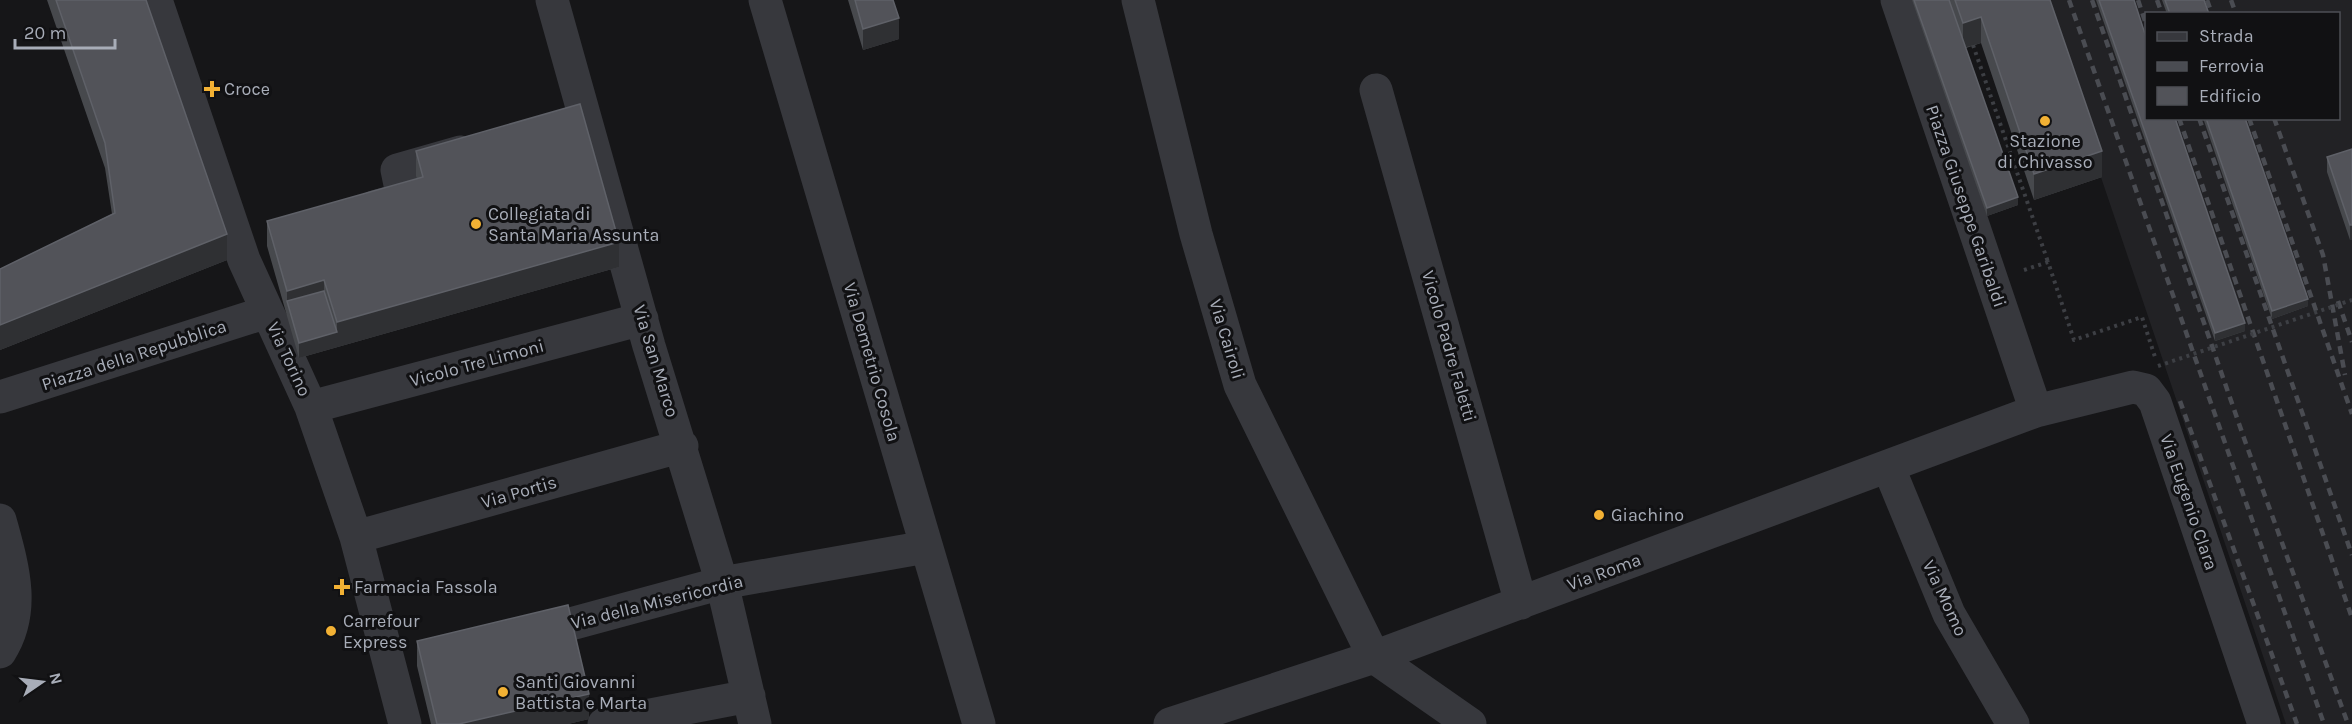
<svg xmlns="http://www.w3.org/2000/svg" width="2352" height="724" font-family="Karla,sans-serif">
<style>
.built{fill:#222225;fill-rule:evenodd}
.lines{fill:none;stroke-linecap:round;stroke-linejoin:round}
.path{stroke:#3d3f44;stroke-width:4;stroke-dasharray:3 4.5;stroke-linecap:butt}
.minor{stroke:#37383d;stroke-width:33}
.rail{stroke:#4a4c52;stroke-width:4.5;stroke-dasharray:8 6;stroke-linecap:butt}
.path-bridge{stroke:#3d3f44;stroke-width:4;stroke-dasharray:3 4.5;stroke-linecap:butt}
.wall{fill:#47494d}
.shaded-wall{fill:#2f3033}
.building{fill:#525359;stroke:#5f6168;stroke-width:1.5}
.poi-dot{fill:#f2b134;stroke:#111113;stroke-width:2}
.labels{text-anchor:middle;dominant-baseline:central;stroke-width:6;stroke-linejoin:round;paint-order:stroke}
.poi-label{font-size:18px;fill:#a8adb8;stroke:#111113;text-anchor:start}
.street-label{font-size:18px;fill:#a8adb8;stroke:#111113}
</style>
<rect width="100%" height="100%" fill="#161618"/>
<path class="built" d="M 2041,0 L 2352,0 L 2352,724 L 2286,724 ZM 2146,14 L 2338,14 L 2338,118 L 2146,118 Z"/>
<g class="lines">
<path class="path" d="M 1973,45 L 2048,262
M 2024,270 L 2048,262 L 2074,340 L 2142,317 L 2155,357"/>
<path class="minor" d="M 156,0 L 244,260 L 311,407 L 356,537 L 405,724
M 552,0 L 649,346 L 722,583 L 755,724
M 765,0 L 979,724
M 1138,0 L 1196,234 L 1240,385 L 1374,657 L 1470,724
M 1897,0 L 2036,411
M 1376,90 L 1521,603
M 374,207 L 403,199 L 397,170 L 460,152
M 0,397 L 267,312
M 311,407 L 642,319
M 1888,466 L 1949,614 L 2013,724
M 0,520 C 12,564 27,610 0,652
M 356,537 L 682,446
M 530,635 L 722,583 L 926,547
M 604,724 L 749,696
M 1170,724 L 1374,657 L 2036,411 L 2133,387 L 2146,390 L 2155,402 L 2264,724"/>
<path class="rail" d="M 2069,0 L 2324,724
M 2092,0 L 2245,441 L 2348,724
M 2138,0 L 2146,24
M 2157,0 L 2162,14
M 2207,0 L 2212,14
M 2231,0 L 2236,14
M 2179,118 L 2352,618
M 2199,118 L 2352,555
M 2249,118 L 2352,414
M 2274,118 L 2323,255 L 2345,375
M 2338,301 L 2352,342
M 2180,401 L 2297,724"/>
<path class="path-bridge" d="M 2158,366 L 2352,300"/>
</g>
<path class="wall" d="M 47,0 L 146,0 L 227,260 L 0,350 L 0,269 L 112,214 L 105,168 Z
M 848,0 L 893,0 L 899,39 L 863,50 Z
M 1912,0 L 2050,0 L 2102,177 L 2034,200 L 1981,43 L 1966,48 L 2018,205 L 1987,216 Z
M 2096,0 L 2134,0 L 2245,331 L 2215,341 Z
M 2162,0 L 2204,0 L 2209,14 L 2167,14 Z
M 2203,118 L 2245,118 L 2308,306 L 2272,319 Z
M 2352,149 L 2350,240 L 2327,172 L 2327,157 Z
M 416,151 L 619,267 L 299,358 L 267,246 L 267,221 L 417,179 L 416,176 Z
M 417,641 L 589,719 L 568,724 L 431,724 L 417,666 Z"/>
<path class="shaded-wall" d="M 1981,17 L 1981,43 L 1963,48 L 1963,23 Z
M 899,18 L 899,39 L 863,50 L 863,29 Z
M 2102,151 L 2102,177 L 2034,200 L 2034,174 Z
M 2018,197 L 2018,205 L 1987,216 L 1987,208 Z
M 2350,225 L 2352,225 L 2352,240 L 2350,240 Z
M 227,234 L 227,260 L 0,350 L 0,325 Z
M 619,242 L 619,267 L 299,358 L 299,343 L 337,332 L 337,322 Z
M 324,280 L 324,306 L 287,301 L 287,291 Z
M 2308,299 L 2308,306 L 2272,319 L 2272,311 Z
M 2245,323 L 2245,331 L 2215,341 L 2215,333 Z
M 589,694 L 589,719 L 568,724 L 459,724 Z"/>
<path class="building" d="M 56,0 L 146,0 L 227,234 L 0,325 L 0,269 L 115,213 L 105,143 Z
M 855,0 L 893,0 L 899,18 L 863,29 Z
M 1914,0 L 1949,0 L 2018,197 L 1987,208 Z
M 1955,0 L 2050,0 L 2102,151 L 2034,174 L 1981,17 L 1963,23 Z
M 2099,0 L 2134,0 L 2146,37 L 2146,118 L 2175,118 L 2245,323 L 2215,333 Z
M 2165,0 L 2204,0 L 2209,14 L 2170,14 Z
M 580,104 L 619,242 L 337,322 L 324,280 L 287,291 L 267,221 L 423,177 L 416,151 Z
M 2206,118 L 2245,118 L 2308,299 L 2272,311 Z
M 2352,149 L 2352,225 L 2350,225 L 2327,157 Z
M 324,291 L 337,332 L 299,343 L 287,301 Z
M 568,605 L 589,694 L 459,724 L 437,724 L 417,641 Z"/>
<g class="poi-dot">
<path d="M209 80h6v6h6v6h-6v6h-6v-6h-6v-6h6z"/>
<circle cx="2045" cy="121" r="6"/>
<circle cx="476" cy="224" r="6"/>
<circle cx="1599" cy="515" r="6"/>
<path d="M339 578h6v6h6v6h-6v6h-6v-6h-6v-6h6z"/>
<circle cx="331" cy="631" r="6"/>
<circle cx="503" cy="692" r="6"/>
</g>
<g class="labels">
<g class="poi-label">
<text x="224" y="89">Croce</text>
<text x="2045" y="141" text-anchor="middle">Stazione<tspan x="2045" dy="21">di Chivasso</tspan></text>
<text x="488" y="214">Collegiata di<tspan x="488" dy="21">Santa Maria Assunta</tspan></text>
<text x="1611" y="515">Giachino</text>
<text x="354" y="587">Farmacia Fassola</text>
<text x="343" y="621">Carrefour<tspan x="343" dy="21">Express</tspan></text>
<text x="515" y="682">Santi Giovanni<tspan x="515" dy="21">Battista e Marta</tspan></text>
</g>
<g class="street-label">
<text transform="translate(1966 206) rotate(71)">Piazza Giuseppe Garibaldi</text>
<text transform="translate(1227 339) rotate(73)">Via Cairoli</text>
<text transform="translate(1449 346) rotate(74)">Vicolo Padre Faletti</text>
<text transform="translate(134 355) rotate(-18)">Piazza della Repubblica</text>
<text transform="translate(289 359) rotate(65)">Via Torino</text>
<text transform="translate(656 361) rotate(73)">Via San Marco</text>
<text transform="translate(872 362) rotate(74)">Via Demetrio Cosola</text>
<text transform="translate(477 363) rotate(-15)">Vicolo Tre Limoni</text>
<text transform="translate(519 492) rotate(-16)">Via Portis</text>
<text transform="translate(2189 502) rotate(71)">Via Eugenio Clara</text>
<text transform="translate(1604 572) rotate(-20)">Via Roma</text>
<text transform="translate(1945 598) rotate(65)">Via Momo</text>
<text transform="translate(657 602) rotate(-14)">Via della Misericordia</text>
</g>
</g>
<rect x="2145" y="12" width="195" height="108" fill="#111113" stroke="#4d4f55" stroke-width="1.5"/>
<rect x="2157" y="32" width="30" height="9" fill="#37383d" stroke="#4d4f55" stroke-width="1.5"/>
<text x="2199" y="42" font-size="18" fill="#a8adb8">Strada</text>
<rect x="2157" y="62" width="30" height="9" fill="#4a4c52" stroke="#4d4f55" stroke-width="1.5"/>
<text x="2199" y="72" font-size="18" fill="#a8adb8">Ferrovia</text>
<rect x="2157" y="87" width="30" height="18" fill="#525359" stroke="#4d4f55" stroke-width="1.5"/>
<text x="2199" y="102" font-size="18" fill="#a8adb8">Edificio</text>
<g transform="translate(42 682) rotate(76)" stroke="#111113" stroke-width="4.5" paint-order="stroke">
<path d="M0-4.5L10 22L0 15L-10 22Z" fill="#a8adb8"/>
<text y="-9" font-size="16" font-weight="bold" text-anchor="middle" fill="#a8adb8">N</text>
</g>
<path d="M15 39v9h100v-9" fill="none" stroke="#a8adb8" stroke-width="3"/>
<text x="24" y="39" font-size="18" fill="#a8adb8" stroke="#111113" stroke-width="4.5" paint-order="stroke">20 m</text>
</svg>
